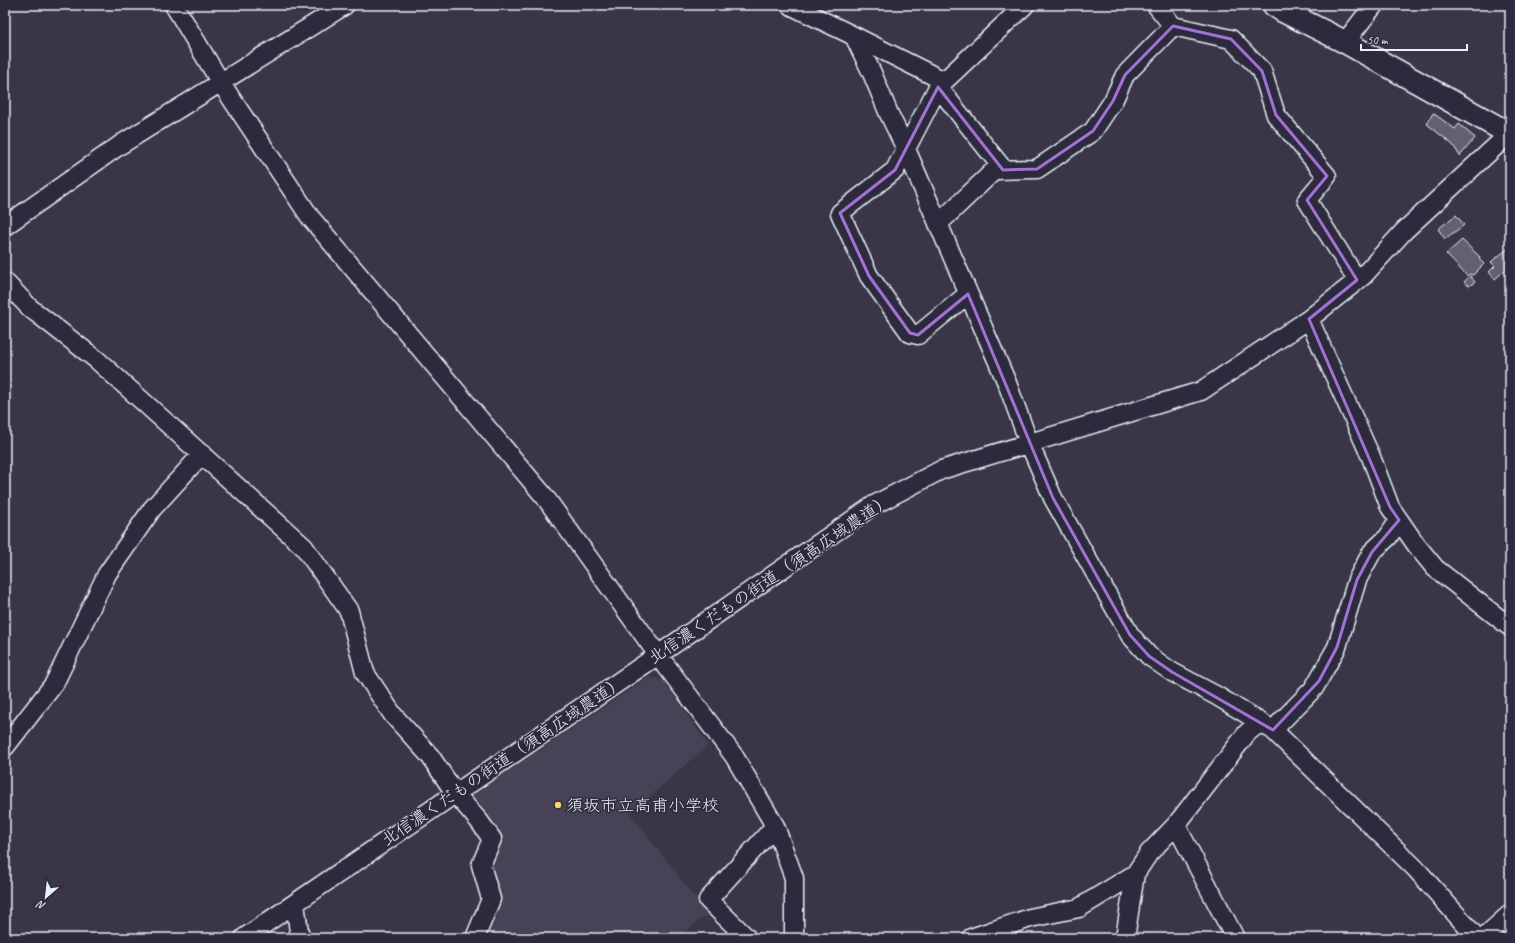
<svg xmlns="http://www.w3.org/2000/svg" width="1515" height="943" font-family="Caveat,'Klee One',sans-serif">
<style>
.built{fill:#464354}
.building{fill:#636171;stroke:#e8f1f8}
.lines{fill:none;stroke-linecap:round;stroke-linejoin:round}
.minor-casing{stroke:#e8f1f8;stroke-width:21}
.major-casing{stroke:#e8f1f8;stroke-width:25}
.minor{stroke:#2f2a3d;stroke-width:18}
.major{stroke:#2f2a3d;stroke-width:22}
.marked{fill:none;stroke:#a171d3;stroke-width:3;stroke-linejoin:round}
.poi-dot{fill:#ffd166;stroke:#2f2a3d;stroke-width:1.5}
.labels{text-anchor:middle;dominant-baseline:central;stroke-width:3;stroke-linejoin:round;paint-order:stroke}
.street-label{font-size:17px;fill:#e8f1f8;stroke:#2f2a3d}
.poi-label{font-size:17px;fill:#e8f1f8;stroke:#2f2a3d;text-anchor:start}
</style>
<rect width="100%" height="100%" fill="#3a3648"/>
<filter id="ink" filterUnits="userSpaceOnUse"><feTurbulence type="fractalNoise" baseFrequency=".025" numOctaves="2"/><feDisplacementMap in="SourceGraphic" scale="8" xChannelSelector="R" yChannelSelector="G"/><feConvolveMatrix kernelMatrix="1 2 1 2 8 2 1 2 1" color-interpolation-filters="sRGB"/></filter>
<g filter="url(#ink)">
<path class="built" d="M 649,677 L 663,680 L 708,745 L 630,814 L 708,914 L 677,938 L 483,938 L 489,866 L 499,834 L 470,796 Z"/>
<path class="building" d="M 1433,113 L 1455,129 L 1459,124 L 1475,138 L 1460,156 L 1453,145 L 1427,124 Z
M 1456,215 L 1464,225 L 1445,239 L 1438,229 Z
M 1462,240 L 1480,257 L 1479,259 L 1484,264 L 1473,275 L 1469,274 L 1467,276 L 1446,254 Z
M 1510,247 L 1510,266 L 1495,279 L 1489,272 L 1495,266 L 1491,262 Z
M 1470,276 L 1475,282 L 1469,286 L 1464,282 Z"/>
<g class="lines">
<g class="minor-casing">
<path id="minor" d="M 174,5 L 221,83 L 310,217 L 545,497 L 658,655 L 734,756 L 775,826 L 794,878 L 794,938
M 790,5 L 854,36 L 872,73 L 889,114 L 906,149 L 1007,383 L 1029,443 L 1053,498 L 1130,635 L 1149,656 L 1172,672 L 1217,696 L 1273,730 L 1416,869 L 1477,938
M 1173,26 L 1231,39 L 1262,71 L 1276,115 L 1327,176 L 1307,200 L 1357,280
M 854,36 L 944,81
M 1345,42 L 1374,5
M 995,170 L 1037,169 L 1093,131 L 1113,101 L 1125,75 L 1173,26 L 1156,5
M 938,224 L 1000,165 L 938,87
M 5,226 L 120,145 L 345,5
M 5,282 L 30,308 L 97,360 L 304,547 L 349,611 L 365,673 L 393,715 L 430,756 L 455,793 L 479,821 L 492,839 L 481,865 L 491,899 L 475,938
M 968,294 L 918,335 L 910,333 L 869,276 L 840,213 L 895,170 L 938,87 L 1025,5
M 1309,319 L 1371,457 L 1390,507 L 1417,546 L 1435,568 L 1510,627
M 1273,730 L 1314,688 L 1337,647 L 1357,580 L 1372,552 L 1388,537 L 1399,520
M 5,747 L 54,684 L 107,574 L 152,509 L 202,454
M 1176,825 L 1235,938
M 295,904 L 300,938
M 244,938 L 658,655 L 874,505 L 941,470 L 1201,391 L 1309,319 L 1363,276 L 1404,231 L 1510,133
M 747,938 L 708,900 L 775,826
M 971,938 L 1030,918 L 1079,908 L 1135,874 L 1149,853 L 1176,825 L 1247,733 L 1259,723
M 1125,938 L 1135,874
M 1483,938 L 1510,914"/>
</g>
<g class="major-casing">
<path id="major" d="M 1274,5 L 1283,11 L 1345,42 L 1510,134"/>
</g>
<use href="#minor" class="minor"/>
<use href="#major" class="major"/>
</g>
</g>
<path class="marked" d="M 1173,26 L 1231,39 L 1262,71 L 1276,115 L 1327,176 L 1307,200 L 1357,280 L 1309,319 L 1390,507 L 1399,520 L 1372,552 L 1357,580 L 1337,647 L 1319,681 L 1273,730 L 1172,672 L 1149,656 L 1130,635 L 1053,498 L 968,294 L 918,335 L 910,333 L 869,276 L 840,213 L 895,170 L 938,87 L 1003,170 L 1037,169 L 1093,131 L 1113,101 L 1125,75 Z"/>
<circle class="poi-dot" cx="558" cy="805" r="4"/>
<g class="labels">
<g class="street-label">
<text transform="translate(770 579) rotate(-34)">北信濃くだもの街道（須高広域農道）</text>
<text transform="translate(503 761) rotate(-34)">北信濃くだもの街道（須高広域農道）</text>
</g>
<g class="poi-label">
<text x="566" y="805">須坂市立高甫小学校</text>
</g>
</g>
<rect width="1515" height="943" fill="none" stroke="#2f2a3d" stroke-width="20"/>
<rect x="10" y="10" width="1495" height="923" fill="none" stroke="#e8f1f8" stroke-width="1.5" filter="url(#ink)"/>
<g transform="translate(46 897) rotate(208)" stroke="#2f2a3d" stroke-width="3" paint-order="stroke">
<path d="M0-3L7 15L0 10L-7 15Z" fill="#e8f1f8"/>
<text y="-6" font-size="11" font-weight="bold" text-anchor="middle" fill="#e8f1f8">N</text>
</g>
<path d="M1361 44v6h106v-6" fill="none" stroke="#e8f1f8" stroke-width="2"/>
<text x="1367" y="44" font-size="12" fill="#e8f1f8" stroke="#2f2a3d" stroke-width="3" paint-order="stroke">50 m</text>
</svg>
